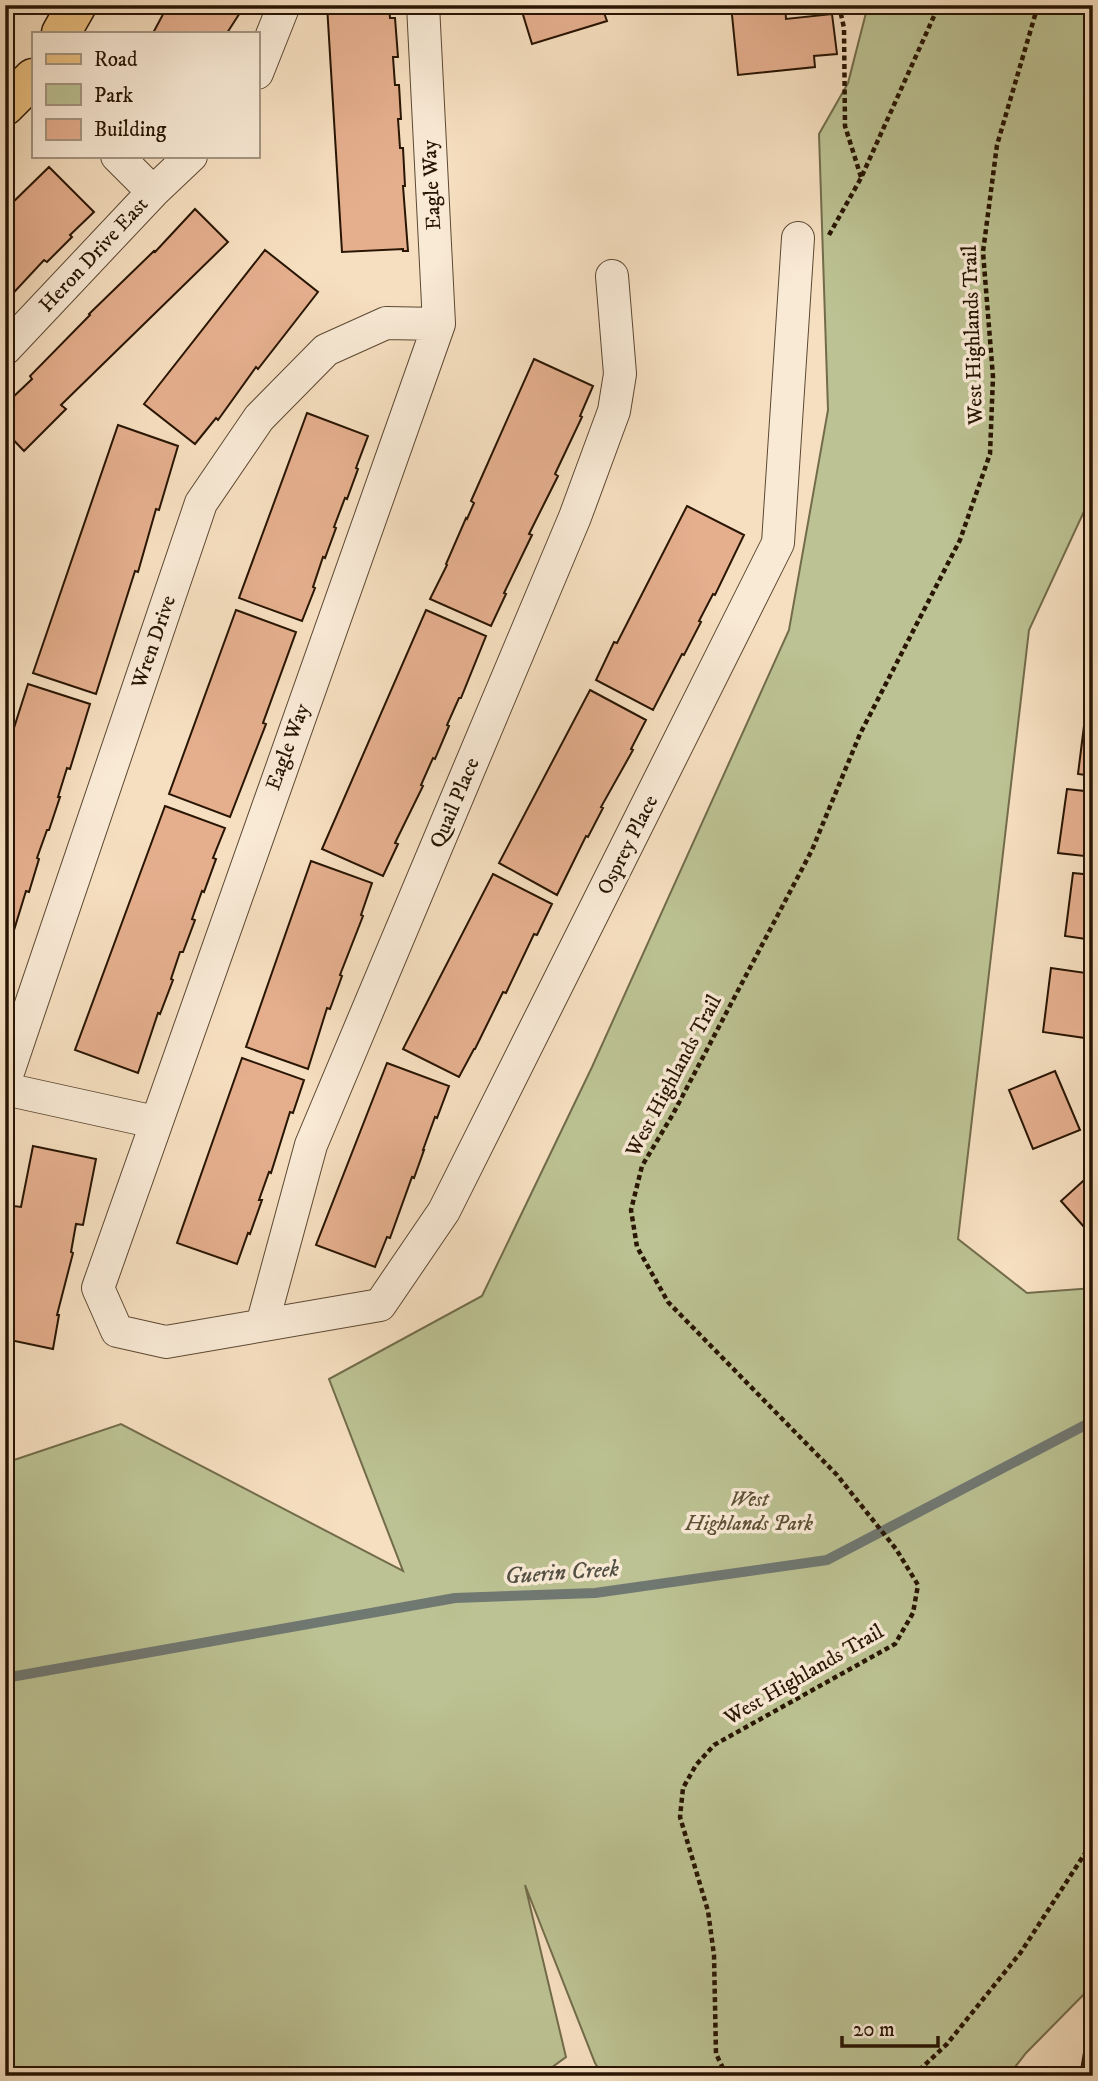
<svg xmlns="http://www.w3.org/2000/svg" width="1098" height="2081" font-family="'IM FELL DW Pica',serif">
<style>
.green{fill:#bcc293;stroke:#726c4b;stroke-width:2}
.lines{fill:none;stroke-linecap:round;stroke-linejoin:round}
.stream{stroke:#707872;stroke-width:10}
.building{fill:#e5af8e;stroke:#281503;stroke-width:2}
.minor-casing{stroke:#5c4832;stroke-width:34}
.major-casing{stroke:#281503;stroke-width:41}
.path{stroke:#281503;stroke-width:4.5;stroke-dasharray:5 3.5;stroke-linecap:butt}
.minor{stroke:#f9ead6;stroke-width:32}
.major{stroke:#ebc080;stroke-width:38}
.labels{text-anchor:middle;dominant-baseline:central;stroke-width:7;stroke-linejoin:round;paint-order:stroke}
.street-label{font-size:21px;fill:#281503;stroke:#f9ead6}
.park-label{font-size:21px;font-style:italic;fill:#5c5235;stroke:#f9ead6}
.water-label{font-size:23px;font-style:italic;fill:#524f44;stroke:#f9ead6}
</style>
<rect width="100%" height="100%" fill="#f6dfc0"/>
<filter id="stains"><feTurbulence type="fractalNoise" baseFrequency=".00286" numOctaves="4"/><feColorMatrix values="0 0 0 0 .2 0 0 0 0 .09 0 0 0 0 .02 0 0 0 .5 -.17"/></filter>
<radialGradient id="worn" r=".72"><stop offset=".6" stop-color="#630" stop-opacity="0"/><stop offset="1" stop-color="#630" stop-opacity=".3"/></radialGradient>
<path class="green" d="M 868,5 L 1093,5 L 1093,492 L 1029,630 L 958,1239 L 1027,1293 L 1093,1288 L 1093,1985 L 1026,2053 L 1008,2076 L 603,2076 L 595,2063 L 525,1885 L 566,2057 L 540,2076 L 5,2076 L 5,1463 L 121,1424 L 403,1571 L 329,1379 L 482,1296 L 592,1067 L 789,630 L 828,410 L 819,134 L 848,83 Z"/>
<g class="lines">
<path class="stream" d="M 5,1678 L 455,1598 L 595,1593 L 827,1560 L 1093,1421"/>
</g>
<path class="building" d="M 168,5 L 245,5 L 227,33 L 153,33 Z
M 327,5 L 389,5 L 390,18 L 395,18 L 398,57 L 393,57 L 395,85 L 399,85 L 401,119 L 398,119 L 400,148 L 403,148 L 405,186 L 403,186 L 408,251 L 403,251 L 403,249 L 342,252 Z
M 520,5 L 619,5 L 603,10 L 607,21 L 532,44 Z
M 731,5 L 785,5 L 786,19 L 832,14 L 837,54 L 814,56 L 815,67 L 738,75 Z
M 49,167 L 94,212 L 70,235 L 72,237 L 47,262 L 44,260 L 5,302 L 5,210 Z
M 195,209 L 228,242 L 61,405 L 66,409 L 24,451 L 5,431 L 5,408 L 13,400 L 11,399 L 32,379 L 30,376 L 90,315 L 89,314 L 154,251 L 155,252 Z
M 265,250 L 318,292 L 258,369 L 256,367 L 218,420 L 216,418 L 195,444 L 144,404 Z
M 534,359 L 593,386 L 580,416 L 582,417 L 555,474 L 558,476 L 529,534 L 532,535 L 504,593 L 506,594 L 491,626 L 430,599 L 447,565 L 446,564 L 466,518 L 467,519 L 474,503 L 471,501 Z
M 307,413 L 368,436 L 356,468 L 358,469 L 347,499 L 345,498 L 334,527 L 336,528 L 325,558 L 323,557 L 313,587 L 315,588 L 302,621 L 239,598 Z
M 118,425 L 178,446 L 159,510 L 156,509 L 138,572 L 135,571 L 96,694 L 33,673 Z
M 687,506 L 744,535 L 715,595 L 713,594 L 699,621 L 701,622 L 684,655 L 682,654 L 653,710 L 596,680 L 614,642 L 617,643 Z
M 236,610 L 296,632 L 263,723 L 266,724 L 230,817 L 169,794 Z
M 426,610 L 486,636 L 461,698 L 459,698 L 447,725 L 449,726 L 435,759 L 433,758 L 421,785 L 423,786 L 395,843 L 398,844 L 383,876 L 322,849 Z
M 28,684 L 90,704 L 70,769 L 67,768 L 58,797 L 60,797 L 49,830 L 47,830 L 37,858 L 39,859 L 29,892 L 26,891 L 7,953 L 5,952 L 5,756 Z
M 590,690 L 646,720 L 631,749 L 633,750 L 601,807 L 603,808 L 588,837 L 586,836 L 557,895 L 499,863 Z
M 1086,710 L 1093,711 L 1093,776 L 1078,774 Z
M 1067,789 L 1093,792 L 1093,857 L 1058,853 Z
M 165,806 L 225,828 L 213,858 L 216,859 L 204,892 L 202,891 L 192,919 L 195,920 L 183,952 L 180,952 L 171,979 L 173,980 L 160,1014 L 158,1013 L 138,1073 L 75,1050 Z
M 311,861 L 372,883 L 361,915 L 363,916 L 340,975 L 342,976 L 330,1009 L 327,1008 L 308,1069 L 246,1047 Z
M 1073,873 L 1093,875 L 1093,940 L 1065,936 Z
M 493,874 L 552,904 L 537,935 L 534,934 L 506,993 L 503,992 L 475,1049 L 474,1049 L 459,1077 L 403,1049 Z
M 1051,968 L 1093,974 L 1092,1039 L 1043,1032 Z
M 242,1058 L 304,1080 L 293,1113 L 290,1112 L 271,1173 L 269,1172 L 259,1200 L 262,1200 L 250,1234 L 248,1233 L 237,1264 L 177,1243 Z
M 387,1063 L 449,1086 L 437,1118 L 435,1117 L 423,1150 L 424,1150 L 414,1178 L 412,1177 L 390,1238 L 387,1237 L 375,1267 L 316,1245 Z
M 1055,1071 L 1080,1130 L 1033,1149 L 1009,1090 Z
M 33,1146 L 96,1159 L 83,1225 L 76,1224 L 71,1252 L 73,1253 L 57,1315 L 59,1315 L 53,1349 L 5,1339 L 5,1249 L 14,1206 L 21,1207 Z
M 1093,1172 L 1093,1237 L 1061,1201 Z
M 1088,2029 L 1093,2030 L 1093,2076 L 1080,2076 Z"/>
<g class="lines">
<g class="minor-casing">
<path id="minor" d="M 423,5 L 439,324 L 98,1288 L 117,1331 L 166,1342 L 380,1305 L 444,1211 L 778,543 L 798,238
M 257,73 L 284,5
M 117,156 L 153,192
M 5,349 L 153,192 L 191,156
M 5,1081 L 201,503 L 259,418 L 326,350 L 386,323 L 439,324
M 5,1089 L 155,1122
M 262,1325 L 311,1145 L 575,517 L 614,411 L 620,374 L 612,276"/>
</g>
<g class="major-casing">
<path id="major" d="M 61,33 L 77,5
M 5,106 L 33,78"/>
</g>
<path class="path" d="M 839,5 L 844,28 L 845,126 L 861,177
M 829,235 L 861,178 L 939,5
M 727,2076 L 716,2054 L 714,1955 L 708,1911 L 680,1817 L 683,1788 L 696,1765 L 714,1745 L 895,1644 L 913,1613 L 918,1585 L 896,1549 L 837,1475 L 668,1302 L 637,1247 L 631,1210 L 642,1166 L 673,1114 L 812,850 L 860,734 L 960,540 L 990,454 L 993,377 L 983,252 L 997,145 L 1038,5
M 913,2076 L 947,2044 L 1021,1952 L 1093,1841"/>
<use href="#minor" class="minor"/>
<use href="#major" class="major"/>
</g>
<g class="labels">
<g class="street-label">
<text transform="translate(432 185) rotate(-93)">Eagle Way</text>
<text transform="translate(94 255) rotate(-47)">Heron Drive East</text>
<text transform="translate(973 335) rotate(-92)">West Highlands Trail</text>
<text transform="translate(154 642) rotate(-71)">Wren Drive</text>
<text transform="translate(288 747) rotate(-70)">Eagle Way</text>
<text transform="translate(455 803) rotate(-67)">Quail Place</text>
<text transform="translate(628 845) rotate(-63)">Osprey Place</text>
<text transform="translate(674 1076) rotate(-62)">West Highlands Trail</text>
<text transform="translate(804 1675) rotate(-30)">West Highlands Trail</text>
</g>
<g class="park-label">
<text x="749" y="1500">West<tspan x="749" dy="24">Highlands Park</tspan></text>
</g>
<g class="water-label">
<text transform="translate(562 1573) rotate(-4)">Guerin Creek</text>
</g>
</g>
<rect width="1098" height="2081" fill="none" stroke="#f6dfc0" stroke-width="28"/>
<rect x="7" y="7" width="1084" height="2067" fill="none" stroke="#281503" stroke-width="3.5"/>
<rect x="14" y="14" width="1070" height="2053" fill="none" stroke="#281503" stroke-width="2"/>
<rect x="32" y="32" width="228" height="126" fill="#f9ead6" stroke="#a59582" stroke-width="2"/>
<rect x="46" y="54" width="35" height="10" fill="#ebc080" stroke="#a59582" stroke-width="2"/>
<text x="94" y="66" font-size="21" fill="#281503">Road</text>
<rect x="46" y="84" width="35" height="21" fill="#bcc293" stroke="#a59582" stroke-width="2"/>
<text x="94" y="102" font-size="21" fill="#281503">Park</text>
<rect x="46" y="119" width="35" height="21" fill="#e5af8e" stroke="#a59582" stroke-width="2"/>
<text x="94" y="136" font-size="21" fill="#281503">Building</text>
<path d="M842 2036v10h96v-10" fill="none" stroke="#281503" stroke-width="3.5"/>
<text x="853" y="2036" font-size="21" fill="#281503" stroke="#f9ead6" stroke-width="5" paint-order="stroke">20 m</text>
<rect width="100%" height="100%" filter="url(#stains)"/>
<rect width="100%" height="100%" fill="url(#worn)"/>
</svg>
